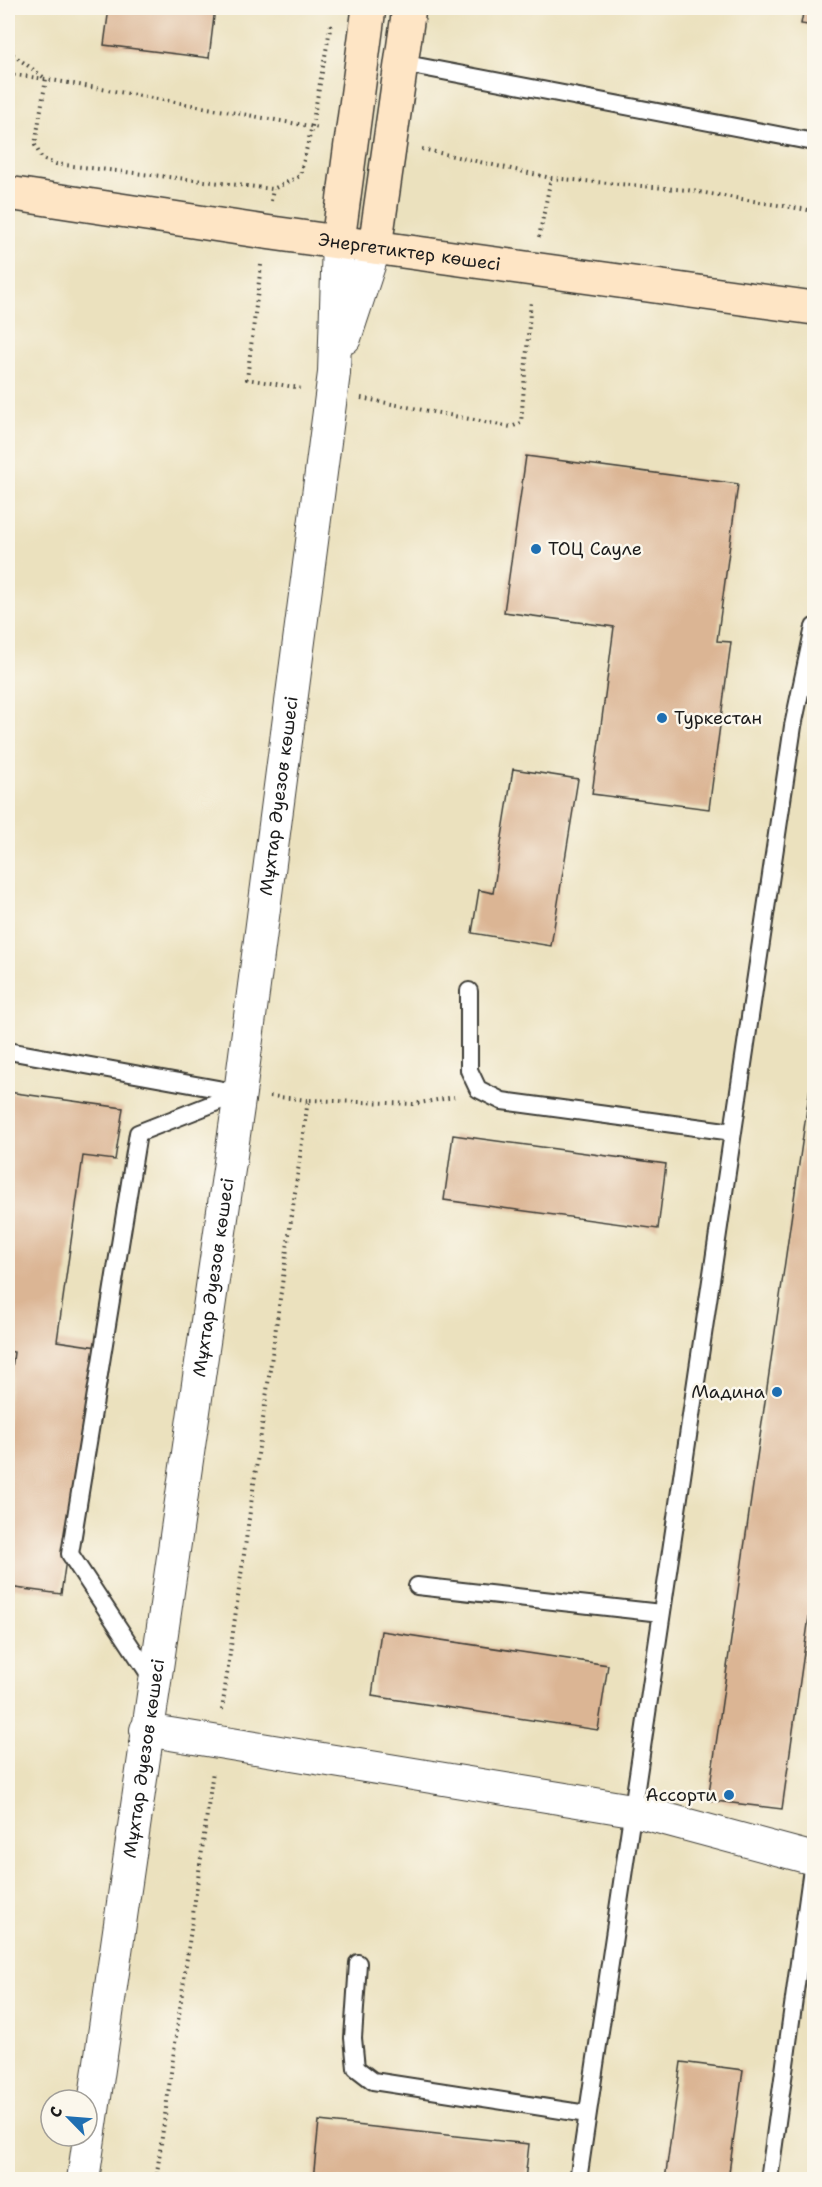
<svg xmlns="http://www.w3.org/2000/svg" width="822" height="2187" font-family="'Shantell Sans',sans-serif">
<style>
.building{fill:#dbb594}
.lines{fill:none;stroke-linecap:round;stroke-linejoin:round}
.lane-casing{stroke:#3b3a34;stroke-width:20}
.street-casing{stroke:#3b3a34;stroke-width:34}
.secondary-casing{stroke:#3b3a34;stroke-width:36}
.path{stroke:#3b3a34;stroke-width:4;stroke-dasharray:1.5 4.5;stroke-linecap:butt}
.lane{stroke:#fff;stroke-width:16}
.street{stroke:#fff;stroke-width:32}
.secondary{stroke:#fee5c5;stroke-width:33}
.poi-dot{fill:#1f6fb2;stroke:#fbf7ec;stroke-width:2}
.labels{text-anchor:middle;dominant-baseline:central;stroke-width:5;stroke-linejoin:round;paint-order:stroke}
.street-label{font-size:18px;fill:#1c1c1c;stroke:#fbf7ec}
.poi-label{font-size:18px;fill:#1c1c1c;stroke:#fbf7ec;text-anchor:start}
</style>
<rect width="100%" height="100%" fill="#fbf7ec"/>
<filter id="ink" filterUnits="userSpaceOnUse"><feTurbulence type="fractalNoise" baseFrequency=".0167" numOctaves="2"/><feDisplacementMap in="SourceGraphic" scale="12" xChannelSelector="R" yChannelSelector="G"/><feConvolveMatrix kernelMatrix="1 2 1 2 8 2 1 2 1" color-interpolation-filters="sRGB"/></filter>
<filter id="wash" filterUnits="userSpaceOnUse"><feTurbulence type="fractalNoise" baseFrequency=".008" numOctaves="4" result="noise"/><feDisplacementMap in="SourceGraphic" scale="24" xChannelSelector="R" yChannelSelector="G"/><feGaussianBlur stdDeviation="1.35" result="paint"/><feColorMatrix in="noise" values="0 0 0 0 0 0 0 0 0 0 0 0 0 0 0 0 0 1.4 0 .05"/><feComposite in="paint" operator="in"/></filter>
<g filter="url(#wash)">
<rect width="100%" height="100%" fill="#ebe1be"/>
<g id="blocks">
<path class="building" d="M 109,8 L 215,8 L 209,58 L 104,45 Z
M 804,8 L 814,8 L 814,26 L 801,24 Z
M 526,456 L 738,484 L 717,641 L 731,642 L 709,809 L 592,794 L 614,627 L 504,612 Z
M 513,769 L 578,779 L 551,946 L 472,933 L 479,890 L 493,893 Z
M 813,1066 L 814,1581 L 782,1809 L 708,1800 Z
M 8,1092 L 123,1108 L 115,1160 L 83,1156 L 57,1341 L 97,1347 L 61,1594 L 8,1587 L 8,1399 L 14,1352 L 8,1351 Z
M 453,1135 L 666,1164 L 658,1229 L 444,1200 Z
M 381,1631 L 608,1665 L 598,1730 L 372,1696 Z
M 681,2062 L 743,2070 L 728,2180 L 665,2180 Z
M 319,2121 L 529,2144 L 525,2180 L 313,2180 Z"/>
</g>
</g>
<g filter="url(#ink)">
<use href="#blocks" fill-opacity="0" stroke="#3b3a34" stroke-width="1.5"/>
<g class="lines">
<g class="lane-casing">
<path id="lane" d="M 401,63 L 814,142
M 469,991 L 469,1070 L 478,1089 L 502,1101 L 733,1132
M 8,1051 L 240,1093
M 417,1586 L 661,1613
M 153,1680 L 70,1554 L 138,1133 L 240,1093
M 358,1963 L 353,2038 L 356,2068 L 373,2081 L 587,2114
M 578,2180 L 793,726 L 814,627
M 769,2180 L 814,1854"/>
</g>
<g class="street-casing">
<g id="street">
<path d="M 345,338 L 375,247"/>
<path d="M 146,1730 L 632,1810 L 814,1859"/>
<path id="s1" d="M 83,2180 L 240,1093 L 334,373 L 338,241"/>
</g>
</g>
<g class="secondary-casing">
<g id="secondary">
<path id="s2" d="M 8,193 L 265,232 L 814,308"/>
<path d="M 338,241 L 369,8"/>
<path d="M 375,247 L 409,8"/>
</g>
</g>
<path class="path" d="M 8,51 L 46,79 L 35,145 L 42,159 L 56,164 L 273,189 L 300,176 L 312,126 L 331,24
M 8,74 L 46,79 L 320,128
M 422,149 L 551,178 L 687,190 L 814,211
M 271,201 L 273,189
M 539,237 L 551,178
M 261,265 L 247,379 L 300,388
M 361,398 L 511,427 L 521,423 L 531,300
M 270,1096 L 308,1100
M 222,1710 L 308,1100 L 414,1104 L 454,1097
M 156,2180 L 213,1771"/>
<use href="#lane" class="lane"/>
<use href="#street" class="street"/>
<use href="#secondary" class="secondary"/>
</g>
</g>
<g class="poi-dot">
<circle cx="536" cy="549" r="6"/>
<circle cx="662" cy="718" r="6"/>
<circle cx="777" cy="1392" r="6"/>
<circle cx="729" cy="1795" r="6"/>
</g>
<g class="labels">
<g class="street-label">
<text stroke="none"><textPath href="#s2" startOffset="406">Энергетиктер көшесі</textPath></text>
<text stroke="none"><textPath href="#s1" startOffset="1398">Мұхтар Әуезов көшесі</textPath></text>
<text stroke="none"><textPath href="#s1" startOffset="912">Мұхтар Әуезов көшесі</textPath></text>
<text stroke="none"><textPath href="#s1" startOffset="426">Мұхтар Әуезов көшесі</textPath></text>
</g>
<g class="poi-label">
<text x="548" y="549">ТОЦ Сауле</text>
<text x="674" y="718">Туркестан</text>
<text x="765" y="1392" text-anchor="end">Мадина</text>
<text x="717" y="1795" text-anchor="end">Ассорти</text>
</g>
</g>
<rect width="822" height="2187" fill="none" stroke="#fbf7ec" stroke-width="30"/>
<g transform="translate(69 2118) rotate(295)"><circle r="28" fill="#fbf7ec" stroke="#a29f99" stroke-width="1.5"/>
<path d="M0-4.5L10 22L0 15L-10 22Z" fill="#1f6fb2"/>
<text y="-9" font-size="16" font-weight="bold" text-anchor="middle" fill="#1c1c1c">С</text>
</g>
</svg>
